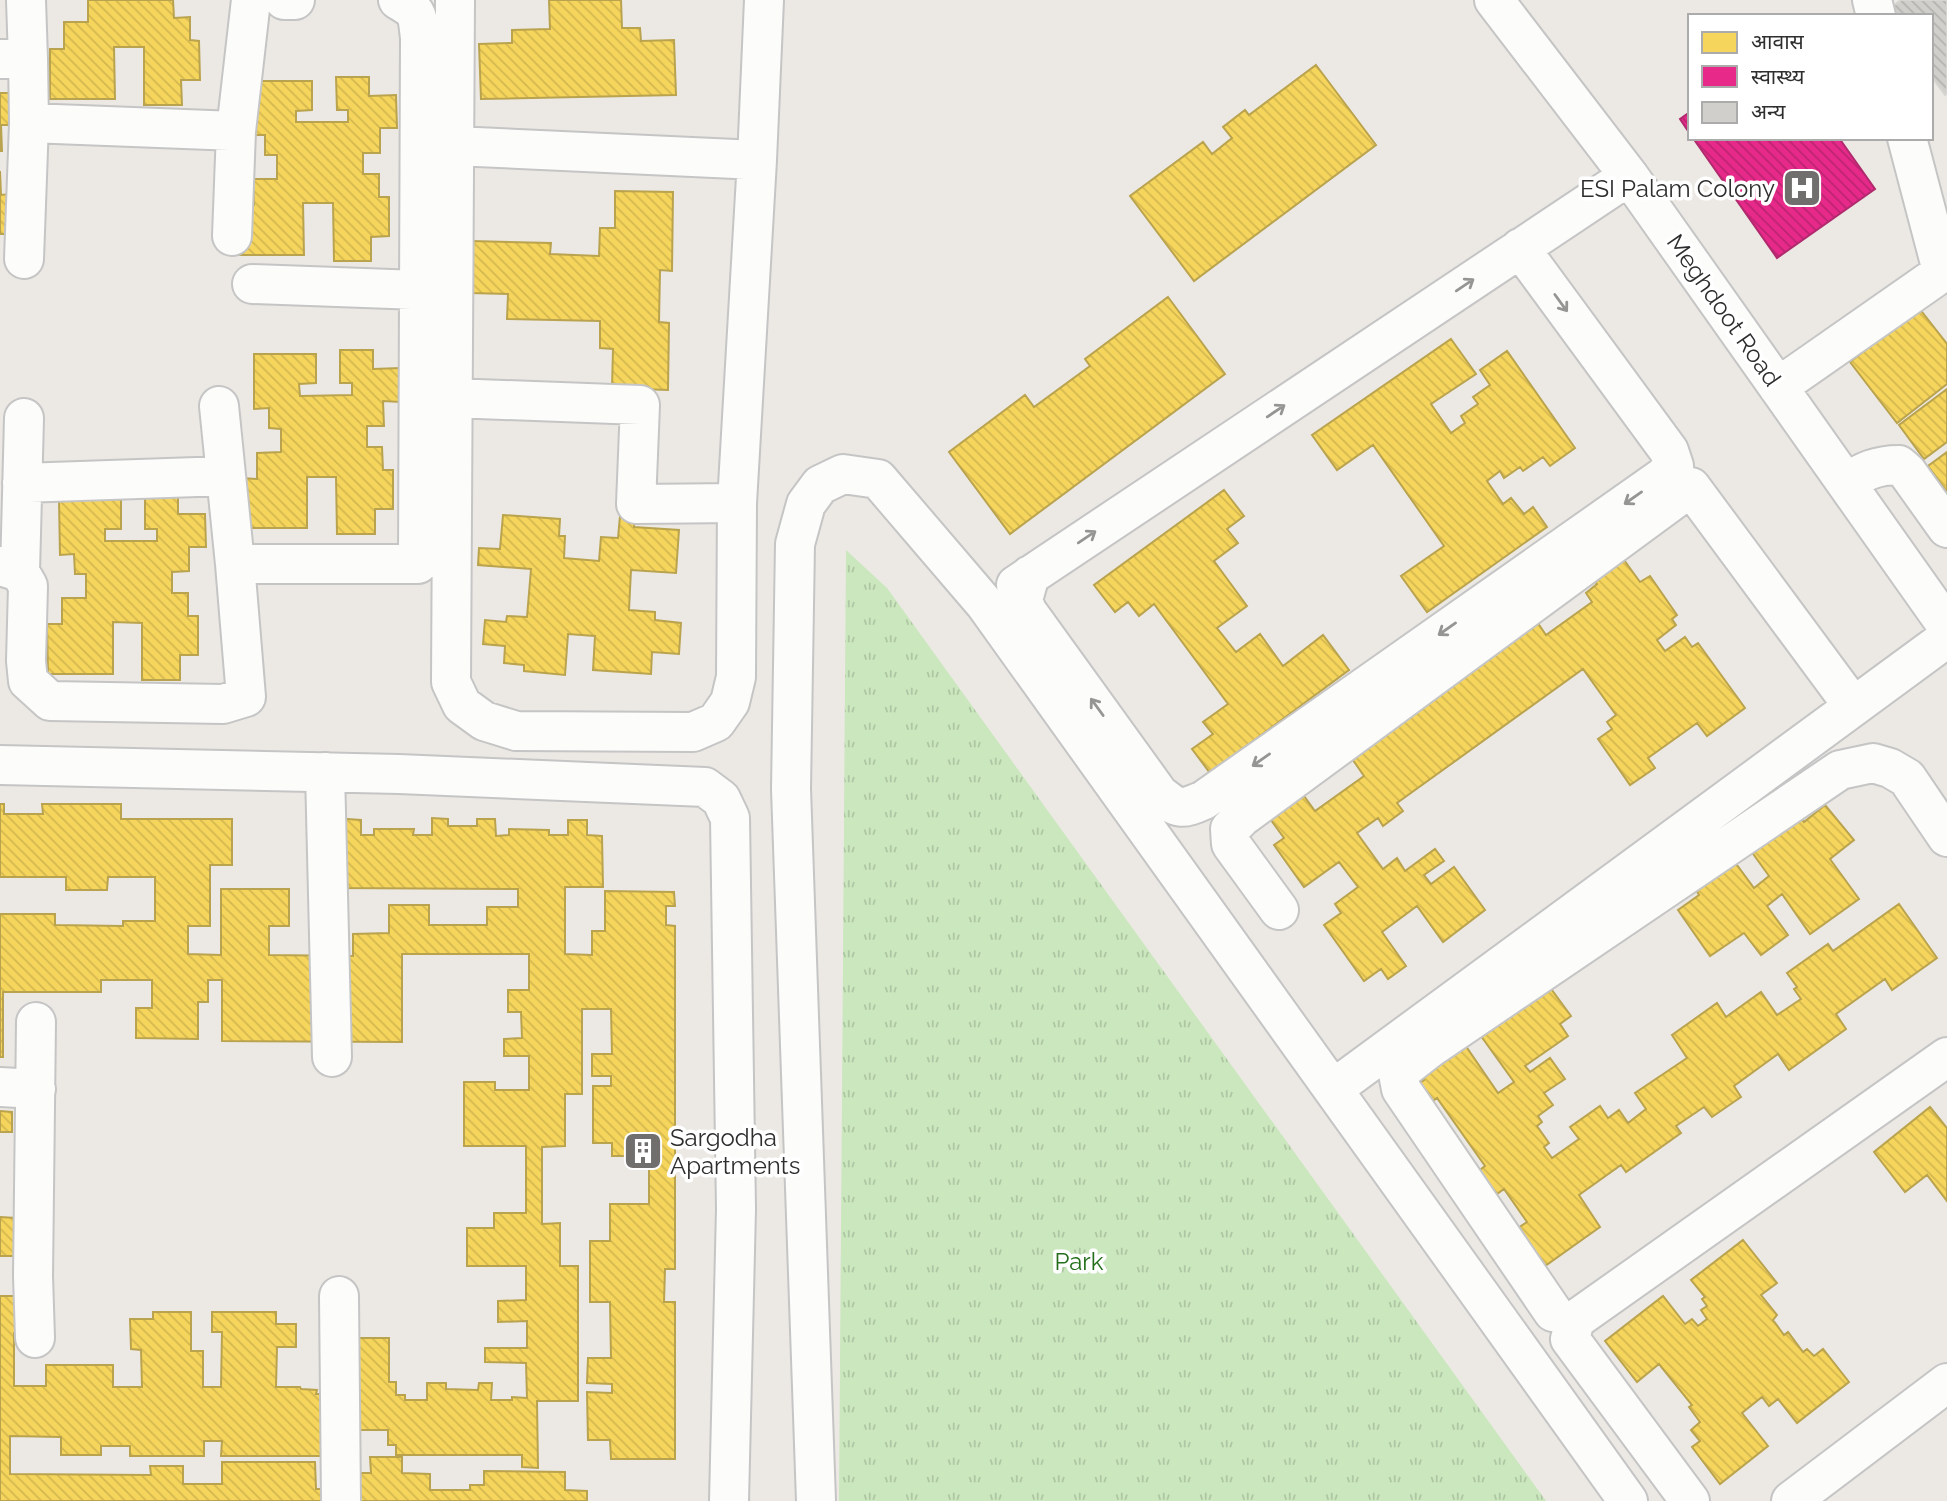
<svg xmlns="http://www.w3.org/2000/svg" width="1947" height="1501" font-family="Raleway,'Noto Sans Devanagari',sans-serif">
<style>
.park{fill:url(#park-tufts)}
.homes{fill:url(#homes-back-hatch);stroke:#baa34e;stroke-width:2}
.health{fill:url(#health-back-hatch);stroke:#b02a6e;stroke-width:2}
.building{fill:url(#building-back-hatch);stroke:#d7d5d0;stroke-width:2}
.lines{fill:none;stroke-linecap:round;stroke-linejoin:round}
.minor-casing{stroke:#c5c5c5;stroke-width:42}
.minor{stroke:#fcfcfb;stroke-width:38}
.oneway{stroke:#959594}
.labels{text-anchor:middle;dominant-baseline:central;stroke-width:7;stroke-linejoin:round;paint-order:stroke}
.poi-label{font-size:24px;fill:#2e2e2e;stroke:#fff;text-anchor:end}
.street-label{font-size:24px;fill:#2e2e2e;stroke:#fff}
.park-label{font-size:24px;fill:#236e1b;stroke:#fff}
</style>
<defs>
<pattern id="park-tufts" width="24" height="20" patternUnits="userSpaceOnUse" patternTransform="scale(1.75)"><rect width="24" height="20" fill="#cae7bd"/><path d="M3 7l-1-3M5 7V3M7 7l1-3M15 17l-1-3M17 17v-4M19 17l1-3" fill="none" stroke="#aec6a3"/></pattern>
<pattern id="homes-back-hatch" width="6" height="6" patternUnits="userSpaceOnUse" patternTransform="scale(1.75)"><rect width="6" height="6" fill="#f6d55c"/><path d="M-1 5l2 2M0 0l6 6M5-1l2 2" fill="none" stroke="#d3b750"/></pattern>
<pattern id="health-back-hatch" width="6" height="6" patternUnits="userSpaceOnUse" patternTransform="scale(1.75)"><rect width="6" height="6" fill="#e7298a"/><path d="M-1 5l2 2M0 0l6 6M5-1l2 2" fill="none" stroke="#bc2471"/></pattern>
<pattern id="building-back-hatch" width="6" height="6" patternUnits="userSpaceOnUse" patternTransform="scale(1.75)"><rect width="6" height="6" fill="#d1cfcb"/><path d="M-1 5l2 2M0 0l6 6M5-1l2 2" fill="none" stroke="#b4b2af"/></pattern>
</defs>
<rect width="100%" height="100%" fill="#ece9e4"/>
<path class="park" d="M 846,550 L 887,588 L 1546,1501 L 839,1501 Z"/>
<path class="homes" d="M 88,0 L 173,0 L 174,18 L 190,17 L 190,40 L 199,41 L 200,80 L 181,80 L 182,105 L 144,105 L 144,47 L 114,47 L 115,99 L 50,99 L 50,49 L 64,49 L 64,22 L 88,22 Z
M 549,0 L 621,0 L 622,28 L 640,28 L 641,41 L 674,40 L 676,95 L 481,99 L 479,44 L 512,43 L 512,30 L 550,29 Z
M 1316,65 L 1376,145 L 1194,281 L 1130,196 L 1203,142 L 1212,154 L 1232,138 L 1223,127 L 1245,110 L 1249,115 Z
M 336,77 L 369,77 L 369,96 L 396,95 L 397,128 L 380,128 L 380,153 L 363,153 L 363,174 L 379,174 L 379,197 L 389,197 L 389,236 L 371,237 L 371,261 L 334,261 L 333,203 L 303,203 L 304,255 L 240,255 L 239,205 L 254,205 L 253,179 L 277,179 L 277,155 L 265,155 L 265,135 L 251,135 L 250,81 L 312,81 L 312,110 L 296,111 L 296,122 L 348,122 L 348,110 L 337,110 Z
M 0,93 L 17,93 L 18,125 L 1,125 L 2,151 L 0,151 Z
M 0,171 L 1,195 L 10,194 L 11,234 L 0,234 Z
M 615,191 L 673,192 L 672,271 L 660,270 L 659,322 L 669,323 L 668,390 L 612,388 L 613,349 L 600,348 L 600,321 L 507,319 L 508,294 L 471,293 L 472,241 L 551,243 L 550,254 L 599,256 L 600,228 L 615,228 Z
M 1168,297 L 1225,374 L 1010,534 L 949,452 L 1025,395 L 1034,407 L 1090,366 L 1085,359 Z
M 1919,308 L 1947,344 L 1947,384 L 1897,423 L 1850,362 Z
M 1451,339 L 1476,374 L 1431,404 L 1451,433 L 1465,423 L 1461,416 L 1478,404 L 1473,397 L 1490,385 L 1480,370 L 1507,351 L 1575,448 L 1550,466 L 1543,457 L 1523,471 L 1520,467 L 1504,478 L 1500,471 L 1487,481 L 1503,504 L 1511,498 L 1524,514 L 1533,507 L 1547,527 L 1427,612 L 1401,576 L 1444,546 L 1373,445 L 1337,470 L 1312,435 Z
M 340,350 L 373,350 L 373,369 L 400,368 L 400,402 L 383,401 L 384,426 L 367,426 L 367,447 L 382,447 L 383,470 L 393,470 L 393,509 L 375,509 L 375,534 L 337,534 L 336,477 L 307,477 L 307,528 L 243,528 L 243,478 L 257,479 L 257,453 L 281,452 L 281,429 L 269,428 L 269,408 L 254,409 L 254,354 L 316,354 L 316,383 L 299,384 L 300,396 L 352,395 L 352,383 L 340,383 Z
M 1947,389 L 1947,442 L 1924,459 L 1899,425 Z
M 1947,452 L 1947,492 L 1928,466 Z
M 1224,490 L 1244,516 L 1227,529 L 1238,543 L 1214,561 L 1247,606 L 1217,628 L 1236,652 L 1260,634 L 1283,666 L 1323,635 L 1349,670 L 1210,773 L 1192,749 L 1213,734 L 1203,722 L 1228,704 L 1154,604 L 1139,616 L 1128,602 L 1115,612 L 1094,585 Z
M 145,495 L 178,496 L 178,514 L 205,514 L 206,547 L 189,547 L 189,571 L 172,572 L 172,593 L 188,593 L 188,616 L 198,616 L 198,655 L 180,655 L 180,680 L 142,680 L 142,623 L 113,622 L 113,674 L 48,674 L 47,624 L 62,624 L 62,598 L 86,598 L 86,574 L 75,574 L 74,554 L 60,555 L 59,500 L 121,499 L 121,529 L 105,529 L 105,541 L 157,541 L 157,529 L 145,529 Z
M 503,515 L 560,519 L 559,536 L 565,536 L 564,558 L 599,561 L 601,537 L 618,538 L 620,516 L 635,517 L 634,527 L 679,530 L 676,573 L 631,570 L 629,610 L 655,612 L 655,620 L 681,623 L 679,654 L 652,652 L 651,674 L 593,670 L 595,636 L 568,634 L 565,675 L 524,671 L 524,665 L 504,663 L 505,646 L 483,644 L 485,620 L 506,622 L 507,616 L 527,617 L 531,569 L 478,565 L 479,548 L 500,549 Z
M 1619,553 L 1640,582 L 1650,576 L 1677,615 L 1672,619 L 1676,625 L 1657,640 L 1665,651 L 1685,637 L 1692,647 L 1698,643 L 1745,708 L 1707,736 L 1697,723 L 1648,758 L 1655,768 L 1630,785 L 1598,739 L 1612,729 L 1607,722 L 1616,715 L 1583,669 L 1397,803 L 1403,811 L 1383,826 L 1378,818 L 1357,833 L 1383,869 L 1397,858 L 1405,871 L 1435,849 L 1444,861 L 1424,875 L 1431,884 L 1454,867 L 1485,910 L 1443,942 L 1417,906 L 1382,932 L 1406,966 L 1388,979 L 1381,969 L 1364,981 L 1324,925 L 1341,913 L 1335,904 L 1358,887 L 1339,862 L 1304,887 L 1274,845 L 1284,838 L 1265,812 L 1299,789 L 1315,811 L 1364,776 L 1346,750 L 1533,616 L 1546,635 L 1592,602 L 1586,593 L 1597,584 L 1590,574 Z
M 0,804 L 4,804 L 4,814 L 43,814 L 42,804 L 121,804 L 121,819 L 232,819 L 232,865 L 210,865 L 210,926 L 188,926 L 188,954 L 221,955 L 221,889 L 289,889 L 289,926 L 269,926 L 269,955 L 353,956 L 353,934 L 389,933 L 389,905 L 429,905 L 429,925 L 487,925 L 487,907 L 518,907 L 518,889 L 332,888 L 333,818 L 361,820 L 361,835 L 374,835 L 374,829 L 414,829 L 413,835 L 432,835 L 432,818 L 448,819 L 448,826 L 477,826 L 477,819 L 495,819 L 496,836 L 509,835 L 509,829 L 549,830 L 549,835 L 568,835 L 568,820 L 587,820 L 587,835 L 602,836 L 603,887 L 565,887 L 565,954 L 592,955 L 592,931 L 605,931 L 605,891 L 674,892 L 675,906 L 666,906 L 666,925 L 675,926 L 675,1269 L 665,1269 L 664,1302 L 675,1302 L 675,1459 L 611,1459 L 610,1440 L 588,1440 L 587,1392 L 612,1393 L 612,1384 L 587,1383 L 588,1358 L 611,1358 L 610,1302 L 590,1302 L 590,1241 L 610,1241 L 610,1204 L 649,1204 L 649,1156 L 612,1156 L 612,1143 L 593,1143 L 593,1086 L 611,1086 L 611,1076 L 592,1076 L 592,1054 L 612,1054 L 611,1009 L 582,1009 L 582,1094 L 565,1094 L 565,1146 L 542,1147 L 542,1224 L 560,1223 L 560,1266 L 578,1266 L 578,1401 L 537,1401 L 538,1468 L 522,1467 L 522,1455 L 396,1455 L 396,1445 L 388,1445 L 388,1430 L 350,1430 L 333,1456 L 221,1456 L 222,1441 L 204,1441 L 204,1456 L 130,1456 L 130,1446 L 101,1446 L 101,1455 L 61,1455 L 61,1437 L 10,1436 L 10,1474 L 151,1475 L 150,1466 L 183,1466 L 183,1484 L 222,1484 L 222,1462 L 315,1462 L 316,1489 L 336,1489 L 348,1473 L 371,1473 L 370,1457 L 402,1457 L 402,1473 L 430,1474 L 430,1490 L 470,1490 L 470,1485 L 484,1485 L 484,1471 L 565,1472 L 565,1490 L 587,1491 L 587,1501 L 0,1501 L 0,1296 L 24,1296 L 25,1333 L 14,1333 L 14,1386 L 46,1386 L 46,1365 L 113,1365 L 113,1387 L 142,1387 L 141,1350 L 131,1349 L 130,1319 L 153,1319 L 153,1312 L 191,1312 L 191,1351 L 203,1351 L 203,1387 L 221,1387 L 222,1332 L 212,1332 L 212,1312 L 276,1312 L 276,1324 L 296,1324 L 296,1347 L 277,1347 L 276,1387 L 300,1387 L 301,1389 L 317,1390 L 316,1394 L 327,1394 L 352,1338 L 389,1338 L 389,1382 L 396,1382 L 396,1395 L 405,1395 L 405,1400 L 427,1400 L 427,1383 L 446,1383 L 446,1389 L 478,1390 L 479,1383 L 492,1383 L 491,1400 L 512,1400 L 512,1397 L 527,1398 L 526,1363 L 485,1362 L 485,1348 L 527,1348 L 527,1321 L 498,1322 L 498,1301 L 526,1300 L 526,1266 L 467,1266 L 467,1228 L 494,1228 L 494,1213 L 526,1213 L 526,1146 L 464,1146 L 464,1082 L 495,1082 L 495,1090 L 529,1090 L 529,1056 L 504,1056 L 504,1039 L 522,1038 L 521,1012 L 508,1012 L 508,990 L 529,990 L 529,954 L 402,954 L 402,1042 L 222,1041 L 222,980 L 208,980 L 208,1002 L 198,1002 L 198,1039 L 136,1038 L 136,1008 L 152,1008 L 152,980 L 101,980 L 101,992 L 3,992 L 3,1057 L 0,1057 L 0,914 L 55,914 L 55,925 L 123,926 L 123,921 L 155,921 L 155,877 L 108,877 L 107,890 L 66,890 L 66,877 L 0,877 Z
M 1825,805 L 1854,840 L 1830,859 L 1859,899 L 1810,934 L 1782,894 L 1767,906 L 1788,935 L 1761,955 L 1744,933 L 1710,956 L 1678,910 L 1699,895 L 1694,886 L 1731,857 L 1754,888 L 1769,876 L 1751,851 L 1799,816 L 1804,822 Z
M 1899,904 L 1937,958 L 1892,990 L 1885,979 L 1836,1014 L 1846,1029 L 1789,1070 L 1778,1054 L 1734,1086 L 1741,1097 L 1712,1117 L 1704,1107 L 1676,1126 L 1681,1133 L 1626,1172 L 1621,1165 L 1579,1195 L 1600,1227 L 1545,1266 L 1518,1228 L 1527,1222 L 1504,1189 L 1490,1199 L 1473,1175 L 1485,1166 L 1437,1098 L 1430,1103 L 1417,1085 L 1424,1080 L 1419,1074 L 1463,1042 L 1498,1093 L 1514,1082 L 1476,1029 L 1549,986 L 1571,1016 L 1560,1024 L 1568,1036 L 1525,1066 L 1530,1072 L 1550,1058 L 1565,1079 L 1544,1093 L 1553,1105 L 1538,1116 L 1542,1122 L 1537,1126 L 1549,1143 L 1544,1147 L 1552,1158 L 1579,1139 L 1570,1127 L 1600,1106 L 1608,1118 L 1619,1110 L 1628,1123 L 1646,1109 L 1635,1093 L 1687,1058 L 1672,1035 L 1717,1003 L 1726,1017 L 1761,992 L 1777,1015 L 1801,999 L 1794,989 L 1797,987 L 1787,973 L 1828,944 L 1833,951 Z
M 1930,1107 L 1947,1128 L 1947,1201 L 1927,1175 L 1905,1192 L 1874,1152 Z
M 0,1111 L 12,1112 L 12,1132 L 0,1132 Z
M 0,1217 L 16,1218 L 15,1256 L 0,1256 Z
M 1743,1240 L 1777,1283 L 1761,1295 L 1777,1315 L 1773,1320 L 1784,1335 L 1788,1332 L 1803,1352 L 1807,1349 L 1814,1356 L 1823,1349 L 1849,1382 L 1797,1423 L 1778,1399 L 1769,1406 L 1762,1397 L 1742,1413 L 1768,1446 L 1720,1484 L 1692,1447 L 1700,1441 L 1691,1430 L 1700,1422 L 1689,1407 L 1692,1405 L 1659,1364 L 1637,1382 L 1605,1341 L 1663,1296 L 1685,1324 L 1692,1319 L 1698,1326 L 1707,1319 L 1701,1310 L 1707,1306 L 1702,1299 L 1705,1297 L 1691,1280 Z"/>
<path class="health" d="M 1690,112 L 1690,134 L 1680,119 Z
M 1693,138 L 1839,138 L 1875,189 L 1777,258 Z"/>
<path class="building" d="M 1901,0 L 1947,0 L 1947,93 L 1945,95 L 1931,76 L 1931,16 L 1888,16 L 1885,12 Z"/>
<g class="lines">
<g class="minor-casing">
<path id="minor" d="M 284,0 L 295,0
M 455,0 L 451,682 L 462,705 L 484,721 L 516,731 L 693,732 L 716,722 L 730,702 L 736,677 L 737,503 L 757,160 L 764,0
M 1494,0 L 1629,176 L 1947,626
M 1872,0 L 1876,16
M 0,59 L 28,59 L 26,0
M 28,59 L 29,123
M 236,131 L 251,0
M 1907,138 L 1942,271
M 454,146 L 757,160
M 24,259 L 29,123 L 236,131 L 232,236
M 252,284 L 419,290
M 1778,387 L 1947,269
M 452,398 L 640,405 L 636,504 L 737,503
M 219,406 L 235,564
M 22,483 L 226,476
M 1846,483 C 1863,471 1878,465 1899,465 L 1907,472 L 1947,528
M 0,566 L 20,572 L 28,586 L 26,661 L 28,681 L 50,701 L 223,704 L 246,697 L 235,564 L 418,564 L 420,38 C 417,14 419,12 398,0
M 20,572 L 24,418
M 1030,575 L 1023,600 L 1027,611 L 1159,794 C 1179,810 1181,810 1204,800 L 1663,477 L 1674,466 L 1669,451 L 1520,248
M 1016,585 L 1629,176
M 0,765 L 399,774 L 705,787 L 721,799 L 730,818 L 736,1209 L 729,1501
M 325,772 L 332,1057
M 1279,910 L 1231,844 L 1230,829 L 1242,817 L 1691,487 L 1853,706
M 0,1087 L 36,1089
M 1333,1089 L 1947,638
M 339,1296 L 341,1501
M 1553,1312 L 1401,1089 L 1398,1073 L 1430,1048 L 1840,770 L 1873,763 L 1890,768 L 1907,778 L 1947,837
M 35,1338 L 33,1276 L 36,1022
M 816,1501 L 791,789 L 795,544 L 806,504 L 820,485 L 843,474 L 878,479 L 985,604 L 1628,1501
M 1690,1501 L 1570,1339 L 1575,1320 L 1947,1057
M 1791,1501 L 1947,1383"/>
</g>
<use href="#minor" class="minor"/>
</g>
<defs><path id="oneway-shaft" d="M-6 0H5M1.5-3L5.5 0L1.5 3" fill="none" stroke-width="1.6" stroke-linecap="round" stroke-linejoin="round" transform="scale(1.75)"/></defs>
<g class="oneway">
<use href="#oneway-shaft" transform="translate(1465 285) rotate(-34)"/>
<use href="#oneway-shaft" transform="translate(1561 303) rotate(54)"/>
<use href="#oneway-shaft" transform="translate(1276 411) rotate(-34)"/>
<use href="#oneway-shaft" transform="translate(1633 498) rotate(145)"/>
<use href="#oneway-shaft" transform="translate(1087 537) rotate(-34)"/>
<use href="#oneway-shaft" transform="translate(1447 629) rotate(145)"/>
<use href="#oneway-shaft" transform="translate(1097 707) rotate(-126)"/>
<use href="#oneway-shaft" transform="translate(1261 760) rotate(145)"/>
</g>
<defs>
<g id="hospital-square" transform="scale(2.0125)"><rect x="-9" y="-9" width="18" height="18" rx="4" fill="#706f6e" stroke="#fff"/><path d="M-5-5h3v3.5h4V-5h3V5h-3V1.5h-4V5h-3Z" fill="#fff"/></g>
<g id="building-square" transform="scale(2.0125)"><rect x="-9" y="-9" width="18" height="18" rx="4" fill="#706f6e" stroke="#fff"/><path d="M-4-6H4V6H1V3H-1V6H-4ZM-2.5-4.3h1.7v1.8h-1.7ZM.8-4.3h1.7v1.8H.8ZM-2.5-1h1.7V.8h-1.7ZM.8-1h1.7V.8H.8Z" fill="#fff"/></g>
</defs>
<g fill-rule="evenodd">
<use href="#hospital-square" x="1802" y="188"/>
<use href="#building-square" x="643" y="1151"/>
</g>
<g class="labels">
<g class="poi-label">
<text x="1775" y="188">ESI Palam Colony</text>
<text x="670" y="1137" text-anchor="start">Sargodha<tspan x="670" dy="28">Apartments</tspan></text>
</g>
<g class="street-label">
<text transform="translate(1724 310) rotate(55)">Meghdoot Road</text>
</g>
<g class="park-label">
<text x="1079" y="1261">Park</text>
</g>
</g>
<rect x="1688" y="14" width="245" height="126" fill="#ffffff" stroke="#ababab" stroke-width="2"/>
<rect x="1702" y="32" width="35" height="21" fill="#f6d55c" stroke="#ababab" stroke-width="2"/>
<text x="1751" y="49" font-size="21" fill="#2e2e2e">आवास</text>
<rect x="1702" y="66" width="35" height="21" fill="#e7298a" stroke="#ababab" stroke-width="2"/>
<text x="1751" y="84" font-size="21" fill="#2e2e2e">स्वास्थ्य</text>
<rect x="1702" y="102" width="35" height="21" fill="#d1cfcb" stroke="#ababab" stroke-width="2"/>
<text x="1751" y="119" font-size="21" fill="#2e2e2e">अन्य</text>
</svg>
